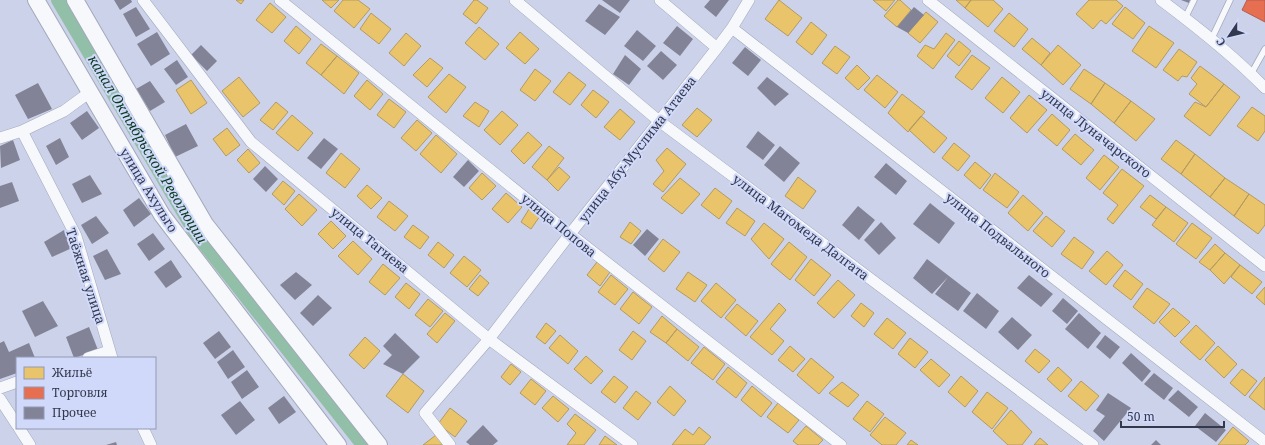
<svg xmlns="http://www.w3.org/2000/svg" width="1265" height="445" font-family="'Noto Serif',serif">
<style>
.homes{fill:#e9c46a;stroke:#b29a61}
.shops{fill:#e76f51;stroke:#b15e50}
.lines{fill:none;stroke-linecap:round;stroke-linejoin:round}
.canal{stroke:#92bfa7;stroke-width:14}
.building{fill:#838398}
.service-casing{stroke:#a3a8bb;stroke-width:7}
.minor-casing{stroke:#a3a8bb;stroke-width:12}
.secondary-casing{stroke:#a3a8bb;stroke-width:18}
.service{stroke:#f7f8fc;stroke-width:5.5}
.minor{stroke:#f7f8fc;stroke-width:11}
.secondary{stroke:#f7f8fc;stroke-width:16}
.labels{text-anchor:middle;dominant-baseline:central;stroke-width:4;stroke-linejoin:round;paint-order:stroke}
.street-label{font-size:13px;fill:#32384d;stroke:#d0d9f9}
.water-label{font-size:14px;font-style:italic;fill:#093b1e;stroke:#d0d9f9}
</style>
<rect width="100%" height="100%" fill="#ccd2e9"/>
<path class="homes" d="M 236,0 L 244,0 L 241,4 Z
M 322,0 L 339,0 L 331,8 Z
M 343,0 L 358,0 L 370,9 L 354,28 L 334,11 Z
M 474,0 L 477,0 L 488,8 L 476,24 L 463,14 Z
M 779,0 L 802,18 L 788,36 L 765,19 Z
M 873,0 L 895,0 L 886,11 Z
M 898,0 L 900,0 L 911,10 L 897,27 L 884,16 Z
M 956,0 L 971,0 L 965,8 Z
M 971,0 L 993,0 L 1003,9 L 988,27 L 965,8 Z
M 1089,0 L 1116,0 L 1123,6 L 1106,24 L 1101,20 L 1093,29 L 1076,14 Z
M 270,3 L 286,17 L 272,33 L 256,20 Z
M 1125,7 L 1145,23 L 1133,39 L 1112,24 Z
M 926,12 L 938,22 L 920,43 L 908,33 Z
M 371,13 L 391,29 L 379,44 L 360,29 Z
M 1009,13 L 1028,29 L 1014,47 L 994,31 Z
M 811,22 L 827,35 L 812,55 L 796,42 Z
M 296,26 L 311,39 L 299,54 L 284,41 Z
M 1149,26 L 1174,43 L 1156,68 L 1132,51 Z
M 479,27 L 499,44 L 485,60 L 465,43 Z
M 520,32 L 539,49 L 525,64 L 506,48 Z
M 406,33 L 421,46 L 404,66 L 389,53 Z
M 946,33 L 955,40 L 933,69 L 917,56 L 925,45 L 934,49 Z
M 1032,38 L 1050,53 L 1041,65 L 1022,49 Z
M 959,41 L 971,51 L 959,66 L 947,56 Z
M 321,44 L 337,56 L 321,75 L 306,63 Z
M 1058,45 L 1081,65 L 1063,85 L 1041,65 Z
M 835,46 L 850,57 L 837,74 L 822,63 Z
M 1179,49 L 1197,62 L 1187,77 L 1182,76 L 1178,81 L 1163,70 Z
M 972,55 L 990,68 L 972,90 L 955,77 Z
M 337,56 L 359,73 L 344,94 L 321,75 Z
M 430,58 L 443,68 L 427,87 L 413,75 Z
M 857,65 L 870,78 L 858,90 L 845,78 Z
M 1200,66 L 1224,84 L 1206,107 L 1189,94 L 1197,84 L 1191,78 Z
M 535,69 L 551,81 L 535,101 L 520,90 Z
M 1084,69 L 1105,83 L 1091,104 L 1070,89 Z
M 569,72 L 586,85 L 570,105 L 553,92 Z
M 449,74 L 466,87 L 446,113 L 428,97 Z
M 877,75 L 898,92 L 885,108 L 864,90 Z
M 239,77 L 260,103 L 243,117 L 222,91 Z
M 1002,77 L 1020,92 L 1003,113 L 985,98 Z
M 191,80 L 207,103 L 191,114 L 176,90 Z
M 367,80 L 383,94 L 370,110 L 354,96 Z
M 1105,83 L 1131,101 L 1114,123 L 1091,104 Z
M 1224,84 L 1240,97 L 1210,136 L 1184,116 L 1195,102 L 1206,107 Z
M 593,90 L 609,102 L 596,118 L 581,105 Z
M 902,94 L 925,112 L 908,132 L 888,113 Z
M 1029,95 L 1047,110 L 1027,133 L 1010,118 Z
M 389,99 L 406,112 L 394,128 L 377,115 Z
M 1131,101 L 1155,119 L 1136,141 L 1114,123 Z
M 276,102 L 288,112 L 273,130 L 260,120 Z
M 475,102 L 489,111 L 479,127 L 463,116 Z
M 1252,107 L 1265,116 L 1265,131 L 1258,141 L 1237,126 Z
M 697,108 L 712,120 L 697,137 L 682,125 Z
M 620,109 L 635,122 L 620,140 L 604,127 Z
M 502,111 L 518,125 L 500,145 L 484,130 Z
M 1052,114 L 1070,130 L 1057,146 L 1038,130 Z
M 292,115 L 313,133 L 298,151 L 276,133 Z
M 921,116 L 947,138 L 934,153 L 909,130 Z
M 417,120 L 432,133 L 416,151 L 401,138 Z
M 227,128 L 240,145 L 226,156 L 213,139 Z
M 528,132 L 542,145 L 524,164 L 511,151 Z
M 1075,134 L 1094,150 L 1081,165 L 1062,149 Z
M 436,135 L 457,154 L 441,173 L 420,154 Z
M 1176,140 L 1195,154 L 1181,174 L 1161,159 Z
M 954,143 L 970,156 L 958,171 L 942,158 Z
M 549,146 L 564,158 L 547,180 L 532,167 Z
M 667,148 L 686,164 L 663,192 L 653,184 L 664,171 L 656,160 Z
M 248,149 L 260,163 L 249,173 L 237,160 Z
M 341,153 L 360,169 L 345,188 L 326,173 Z
M 1195,154 L 1225,178 L 1210,197 L 1181,174 Z
M 1104,155 L 1119,167 L 1100,190 L 1086,178 Z
M 975,162 L 991,175 L 980,189 L 964,175 Z
M 559,167 L 570,177 L 558,191 L 547,180 Z
M 1122,169 L 1144,186 L 1113,224 L 1107,219 L 1118,205 L 1103,193 Z
M 482,173 L 496,186 L 482,200 L 469,188 Z
M 995,173 L 1019,192 L 1007,208 L 983,190 Z
M 798,177 L 816,191 L 803,209 L 785,196 Z
M 680,178 L 700,194 L 682,214 L 661,198 Z
M 1225,178 L 1249,194 L 1234,216 L 1210,197 Z
M 283,181 L 295,191 L 284,205 L 272,194 Z
M 367,185 L 382,198 L 371,209 L 357,196 Z
M 715,188 L 732,201 L 719,219 L 701,205 Z
M 506,193 L 522,207 L 508,223 L 492,209 Z
M 299,194 L 317,210 L 302,226 L 285,209 Z
M 1249,194 L 1265,205 L 1265,225 L 1258,234 L 1234,216 Z
M 1023,195 L 1043,213 L 1028,231 L 1008,213 Z
M 1150,195 L 1166,207 L 1156,219 L 1140,207 Z
M 389,201 L 408,216 L 395,231 L 377,217 Z
M 1166,207 L 1188,223 L 1174,242 L 1152,225 Z
M 737,208 L 755,221 L 745,236 L 726,223 Z
M 529,209 L 540,216 L 531,229 L 521,222 Z
M 1046,216 L 1065,231 L 1052,247 L 1033,231 Z
M 331,221 L 346,236 L 333,249 L 318,234 Z
M 630,222 L 641,231 L 631,244 L 620,237 Z
M 764,223 L 784,239 L 769,259 L 751,239 Z
M 1192,223 L 1212,238 L 1196,259 L 1176,244 Z
M 413,225 L 429,237 L 420,249 L 404,237 Z
M 1074,237 L 1094,252 L 1082,269 L 1061,254 Z
M 663,239 L 680,252 L 664,272 L 648,259 Z
M 353,241 L 372,259 L 358,275 L 338,256 Z
M 438,242 L 454,255 L 444,268 L 428,255 Z
M 789,242 L 807,257 L 790,280 L 771,264 Z
M 1215,244 L 1225,253 L 1210,270 L 1199,262 Z
M 1107,251 L 1123,265 L 1106,285 L 1089,271 Z
M 1225,253 L 1240,265 L 1224,284 L 1210,270 Z
M 464,256 L 481,270 L 467,287 L 450,273 Z
M 811,259 L 831,275 L 814,296 L 795,280 Z
M 597,262 L 610,272 L 600,286 L 587,275 Z
M 383,264 L 400,278 L 385,295 L 369,282 Z
M 1240,265 L 1262,282 L 1252,294 L 1231,277 Z
M 1125,270 L 1143,284 L 1131,300 L 1113,286 Z
M 688,272 L 707,285 L 695,302 L 676,289 Z
M 480,275 L 489,283 L 478,296 L 469,289 Z
M 611,275 L 628,289 L 615,305 L 598,292 Z
M 838,280 L 855,295 L 834,318 L 817,303 Z
M 406,283 L 420,294 L 409,309 L 395,297 Z
M 716,283 L 736,300 L 721,318 L 701,301 Z
M 1265,287 L 1265,305 L 1256,297 Z
M 1147,288 L 1170,304 L 1154,324 L 1133,307 Z
M 633,292 L 652,307 L 639,324 L 620,309 Z
M 428,299 L 443,311 L 430,327 L 415,315 Z
M 779,303 L 786,310 L 770,329 L 784,341 L 772,355 L 750,337 Z
M 861,303 L 874,313 L 864,327 L 851,316 Z
M 737,304 L 758,321 L 746,336 L 725,318 Z
M 1173,308 L 1190,322 L 1175,337 L 1159,322 Z
M 445,313 L 455,321 L 437,343 L 427,334 Z
M 662,316 L 677,329 L 666,343 L 650,332 Z
M 887,318 L 906,333 L 893,349 L 874,334 Z
M 546,323 L 556,331 L 545,344 L 536,337 Z
M 1196,325 L 1215,343 L 1200,360 L 1180,342 Z
M 677,329 L 699,347 L 688,361 L 666,343 Z
M 633,331 L 646,341 L 632,360 L 619,350 Z
M 560,335 L 578,351 L 568,364 L 549,348 Z
M 365,337 L 380,351 L 364,369 L 349,355 Z
M 910,338 L 928,352 L 915,368 L 898,354 Z
M 790,346 L 805,359 L 793,372 L 778,360 Z
M 1218,346 L 1237,364 L 1224,378 L 1205,360 Z
M 704,347 L 725,364 L 713,380 L 691,363 Z
M 1035,349 L 1050,361 L 1039,373 L 1025,361 Z
M 586,356 L 603,371 L 591,384 L 574,369 Z
M 811,358 L 834,377 L 819,394 L 797,375 Z
M 931,359 L 950,375 L 939,387 L 920,370 Z
M 511,364 L 521,372 L 510,385 L 501,377 Z
M 728,367 L 747,383 L 736,398 L 716,382 Z
M 1058,367 L 1072,380 L 1061,392 L 1047,379 Z
M 1242,369 L 1257,381 L 1245,396 L 1230,383 Z
M 403,374 L 424,391 L 408,413 L 386,396 Z
M 614,376 L 628,387 L 615,403 L 601,392 Z
M 961,376 L 978,391 L 965,407 L 948,392 Z
M 1265,377 L 1265,410 L 1249,397 Z
M 531,379 L 546,391 L 535,405 L 520,393 Z
M 1081,381 L 1099,396 L 1086,411 L 1068,396 Z
M 842,382 L 859,395 L 848,407 L 829,393 Z
M 670,386 L 686,401 L 674,416 L 657,402 Z
M 752,386 L 772,403 L 761,417 L 741,400 Z
M 636,391 L 651,403 L 638,420 L 623,408 Z
M 987,392 L 1008,408 L 992,429 L 972,412 Z
M 553,396 L 569,409 L 558,422 L 542,408 Z
M 867,401 L 884,414 L 870,432 L 853,419 Z
M 778,403 L 799,420 L 788,433 L 767,417 Z
M 450,408 L 467,421 L 455,437 L 438,424 Z
M 1011,410 L 1032,432 L 1022,445 L 1008,445 L 993,431 Z
M 575,414 L 596,430 L 584,445 L 567,445 L 576,433 L 567,424 Z
M 885,417 L 906,433 L 896,445 L 882,445 L 870,435 Z
M 806,426 L 823,440 L 818,445 L 798,445 L 793,441 Z
M 699,427 L 711,437 L 704,445 L 672,445 L 685,429 L 693,435 Z
M 1233,427 L 1249,441 L 1245,445 L 1218,445 Z
M 436,435 L 443,445 L 423,445 Z
M 605,436 L 617,445 L 599,445 Z
M 1040,438 L 1048,445 L 1034,445 Z
M 911,440 L 918,445 L 907,445 Z"/>
<path class="shops" d="M 1247,0 L 1265,0 L 1265,22 L 1242,10 Z"/>
<g class="lines">
<path class="canal" d="M 58,0 L 195,232 L 363,445"/>
</g>
<path class="building" d="M 114,0 L 131,0 L 132,2 L 120,10 Z
M 602,0 L 630,0 L 620,13 Z
M 710,0 L 729,0 L 716,17 L 704,7 Z
M 1181,0 L 1190,0 L 1189,3 Z
M 599,4 L 620,17 L 605,35 L 585,21 Z
M 136,7 L 150,29 L 136,37 L 123,14 Z
M 914,7 L 924,15 L 908,33 L 897,27 Z
M 677,26 L 693,39 L 680,56 L 663,43 Z
M 637,30 L 656,46 L 643,61 L 624,46 Z
M 157,32 L 170,54 L 151,66 L 137,44 Z
M 201,45 L 217,61 L 207,71 L 191,55 Z
M 745,47 L 761,60 L 748,76 L 732,63 Z
M 661,51 L 677,65 L 663,80 L 647,66 Z
M 625,55 L 641,69 L 629,85 L 613,74 Z
M 177,60 L 188,77 L 176,85 L 164,69 Z
M 767,77 L 789,94 L 775,106 L 757,88 Z
M 150,81 L 165,102 L 150,111 L 136,89 Z
M 38,83 L 52,109 L 28,119 L 15,95 Z
M 87,111 L 99,128 L 82,140 L 70,123 Z
M 186,124 L 198,146 L 175,157 L 165,135 Z
M 758,131 L 775,145 L 763,160 L 746,147 Z
M 60,138 L 69,157 L 56,165 L 46,146 Z
M 324,138 L 338,149 L 321,169 L 307,158 Z
M 13,140 L 20,160 L 1,168 L 0,146 Z
M 780,146 L 800,163 L 784,182 L 764,165 Z
M 468,160 L 479,171 L 464,187 L 453,177 Z
M 886,163 L 907,181 L 896,195 L 874,177 Z
M 265,166 L 278,179 L 266,192 L 253,179 Z
M 90,175 L 102,194 L 82,203 L 72,184 Z
M 12,182 L 19,201 L 0,208 L 0,186 Z
M 139,198 L 151,214 L 134,227 L 123,210 Z
M 930,203 L 955,223 L 939,244 L 913,224 Z
M 858,206 L 875,220 L 859,240 L 842,225 Z
M 96,216 L 109,233 L 92,244 L 81,225 Z
M 881,222 L 896,238 L 879,255 L 864,240 Z
M 647,229 L 659,239 L 645,256 L 633,245 Z
M 64,230 L 72,248 L 52,257 L 44,242 Z
M 153,233 L 165,249 L 149,261 L 137,244 Z
M 107,249 L 121,274 L 105,280 L 93,256 Z
M 927,259 L 971,293 L 958,311 L 935,294 L 948,277 L 932,294 L 913,278 Z
M 171,260 L 182,277 L 166,288 L 154,272 Z
M 296,272 L 312,285 L 295,300 L 280,285 Z
M 1029,275 L 1053,294 L 1041,307 L 1017,288 Z
M 977,293 L 999,311 L 986,329 L 963,311 Z
M 318,295 L 332,308 L 313,326 L 300,313 Z
M 1063,298 L 1078,311 L 1067,324 L 1052,311 Z
M 43,301 L 58,326 L 35,337 L 22,311 Z
M 1079,313 L 1101,333 L 1088,349 L 1065,329 Z
M 1012,317 L 1032,335 L 1018,350 L 998,332 Z
M 89,327 L 98,350 L 74,358 L 66,337 Z
M 219,331 L 231,347 L 215,359 L 203,343 Z
M 395,333 L 420,357 L 403,374 L 383,364 L 392,355 L 383,346 Z
M 1105,335 L 1120,347 L 1110,359 L 1096,347 Z
M 4,341 L 9,352 L 29,343 L 35,358 L 17,358 L 17,373 L 0,379 L 0,343 Z
M 233,350 L 245,367 L 228,379 L 217,362 Z
M 1131,353 L 1151,371 L 1142,382 L 1122,363 Z
M 247,370 L 259,387 L 242,399 L 231,382 Z
M 1154,373 L 1173,388 L 1164,400 L 1144,384 Z
M 1178,390 L 1198,407 L 1189,417 L 1168,400 Z
M 1108,393 L 1131,408 L 1104,441 L 1093,431 L 1105,416 L 1096,410 Z
M 284,396 L 296,412 L 279,424 L 268,408 Z
M 240,401 L 255,420 L 236,435 L 221,415 Z
M 1205,413 L 1226,430 L 1216,442 L 1195,426 Z
M 483,425 L 498,441 L 493,445 L 470,445 L 466,442 Z
M 1156,440 L 1161,445 L 1151,445 Z
M 116,442 L 117,445 L 106,445 Z"/>
<g class="lines">
<g class="service-casing">
<path id="service" d="M 1185,18 L 1194,0
M 1212,38 L 1230,0
M 1251,74 L 1265,49"/>
</g>
<g class="minor-casing">
<path id="minor" d="M 143,0 L 251,142 L 489,339 L 632,445
M 280,0 L 570,234 L 841,445
M 515,0 L 659,121 L 1093,445
M 660,0 L 717,48
M 928,0 L 1265,266
M 1161,0 C 1197,27 1233,55 1265,88
M 732,28 L 1265,442
M 22,131 L 76,236 L 112,358
M 0,138 L 22,131 L 64,111 L 90,92
M 88,358 L 109,351
M 0,388 L 17,382
M 0,399 L 17,425
M 19,428 L 30,445
M 143,428 L 151,445
M 450,445 L 425,413 L 489,339 L 570,234 L 717,48 L 732,28 L 749,0"/>
</g>
<g class="secondary-casing">
<path id="secondary" d="M 36,0 L 162,215 L 338,445
M 75,0 L 205,224 L 379,445"/>
</g>
<use href="#service" class="service"/>
<use href="#minor" class="minor"/>
<use href="#secondary" class="secondary"/>
</g>
<g class="labels">
<g class="street-label">
<text transform="translate(1096 133) rotate(38)">улица Луначарского</text>
<text transform="translate(637 149) rotate(-52)">улица Абу-Муслима Атаева</text>
<text transform="translate(149 190) rotate(58)">улица Ахульго</text>
<text transform="translate(559 225) rotate(39)">улица Попова</text>
<text transform="translate(801 227) rotate(37)">улица Магомеда Далгата</text>
<text transform="translate(998 235) rotate(38)">улица Подвального</text>
<text transform="translate(370 240) rotate(39)">улица Тагиева</text>
<text transform="translate(86 276) rotate(72)">Таёжная улица</text>
</g>
<g class="water-label">
<text transform="translate(148 149) rotate(59)">канал Октябрьской Революции</text>
</g>
</g>
<rect x="16" y="357" width="140" height="72" fill="#d0d9f9" stroke="#9199b4"/>
<rect x="24" y="367" width="20" height="12" fill="#e9c46a" stroke="#9199b4"/>
<text x="52" y="377" font-size="12" fill="#32384d">Жильё</text>
<rect x="24" y="387" width="20" height="12" fill="#e76f51" stroke="#9199b4"/>
<text x="52" y="397" font-size="12" fill="#32384d">Торговля</text>
<rect x="24" y="407" width="20" height="12" fill="#838398" stroke="#9199b4"/>
<text x="52" y="417" font-size="12" fill="#32384d">Прочее</text>
<g transform="translate(1229 36) rotate(235)" stroke="#d0d9f9" stroke-width="3" paint-order="stroke">
<path d="M0-3L7 15L0 10L-7 15Z" fill="#32384d"/>
<text y="-6" font-size="11" font-weight="bold" text-anchor="middle" fill="#32384d">С</text>
</g>
<path d="M1121 421v6h103v-6" fill="none" stroke="#32384d" stroke-width="2"/>
<text x="1127" y="421" font-size="12" fill="#32384d" stroke="#d0d9f9" stroke-width="3" paint-order="stroke">50 m</text>
</svg>
